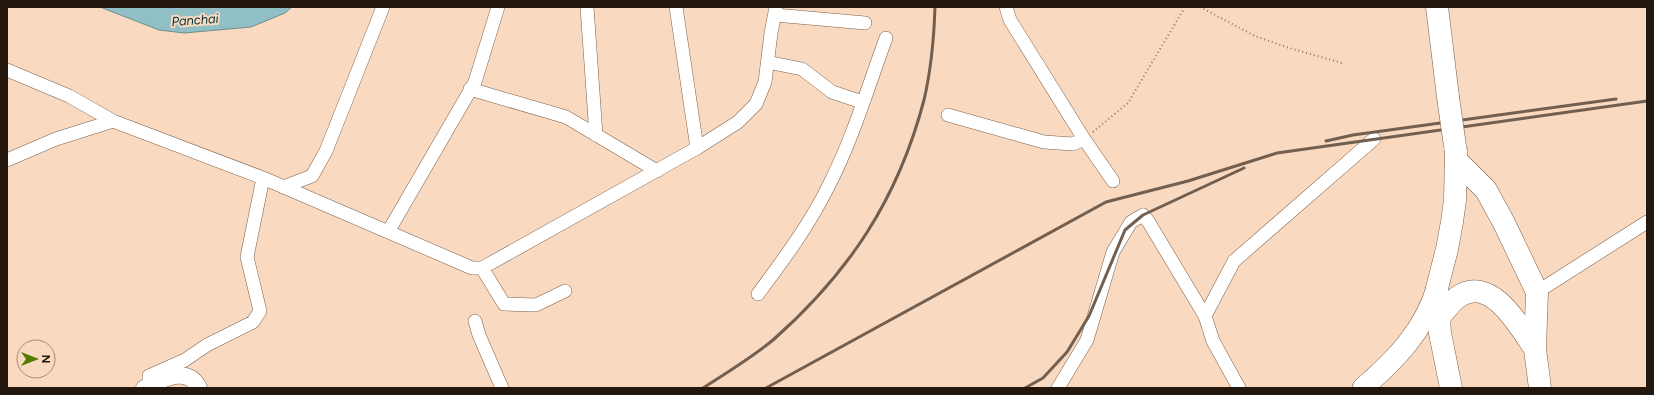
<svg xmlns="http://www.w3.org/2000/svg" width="1654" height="395" font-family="Figtree,sans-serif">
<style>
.water{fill:#90c0c6;stroke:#6f8d8e}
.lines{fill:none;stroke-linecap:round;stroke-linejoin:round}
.minor-casing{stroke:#7c604a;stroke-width:14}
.tertiary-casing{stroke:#7c604a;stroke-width:17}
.primary-casing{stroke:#7c604a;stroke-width:22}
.trunk-casing{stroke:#7c604a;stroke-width:23}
.path{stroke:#917a69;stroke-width:2;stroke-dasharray:1 3;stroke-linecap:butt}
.minor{stroke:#fff;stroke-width:13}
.tertiary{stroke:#fff;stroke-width:16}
.primary{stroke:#fff;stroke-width:21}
.trunk{stroke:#fff;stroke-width:22}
.rail{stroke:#725f50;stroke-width:3}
.trunk-bridge-casing{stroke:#7c604a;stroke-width:23;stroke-linecap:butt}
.trunk-bridge{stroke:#fff;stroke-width:22}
.labels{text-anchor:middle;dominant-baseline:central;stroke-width:4;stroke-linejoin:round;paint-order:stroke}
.water-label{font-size:13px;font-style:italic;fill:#003036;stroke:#f9d9c0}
</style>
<rect width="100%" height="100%" fill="#f9d9c0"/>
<path class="water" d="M 100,7 L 292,7 L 285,13 L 251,27 L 184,33 L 159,30 Z"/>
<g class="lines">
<g class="minor-casing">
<path id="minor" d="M 587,7 L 596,135
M 676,7 L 697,148
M 1006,7 L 1010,20 L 1084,139 L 1113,181
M 775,15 L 865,23
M 767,62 L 802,69 L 832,92 L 862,102
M 7,70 L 69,96 L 113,121 L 263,178 L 472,268 L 482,268 L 697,148 L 738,122 L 756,104 L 765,82 L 771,33 L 776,7
M 470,89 L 566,117 L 657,171
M 948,115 L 1044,142 L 1073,144 L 1084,139
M 7,160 L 56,139 L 113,121
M 283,187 L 312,176 L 326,151 L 383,7
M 388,232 L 475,82 L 498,7
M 482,268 L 504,304 L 536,305 L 565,291
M 1537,292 L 1647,222
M 758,294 C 784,259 810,224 829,185 C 853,138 868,87 886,38
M 1205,316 L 1234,261 L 1374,139
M 475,321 L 479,335 L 502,388
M 149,386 L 149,376 L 185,360 L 207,345 L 253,322 L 260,311 L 247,257 L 263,178
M 1058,388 L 1087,340 L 1113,252 L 1131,222 L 1143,215 L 1148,221 L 1205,316 L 1213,341 L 1239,388"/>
</g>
<g class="tertiary-casing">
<path id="tertiary" d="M 144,388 C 160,381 188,364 199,388"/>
</g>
<g class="primary-casing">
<path id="primary" d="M 1363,388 C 1396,359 1424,331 1437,288"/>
</g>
<g class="trunk-casing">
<path id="trunk" d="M 1437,7 L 1448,97
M 1456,160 L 1486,190 L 1504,223 L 1537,292 L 1535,349 L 1540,388
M 1439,317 C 1445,311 1451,302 1458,297 C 1491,274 1520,327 1535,349
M 1451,388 L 1440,333 L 1437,288 L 1447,249 L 1452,222 L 1455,200 L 1456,150"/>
</g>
<path class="path" d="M 1200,7 L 1255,36 L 1286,47 L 1342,63
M 1093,132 L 1128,103 L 1185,7"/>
<use href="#minor" class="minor"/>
<use href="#tertiary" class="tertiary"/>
<use href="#primary" class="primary"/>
<use href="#trunk" class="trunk"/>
<path class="rail" d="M 1326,141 L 1353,135 L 1616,99
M 703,388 C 726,373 751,358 773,340 C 849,273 898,199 924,100 C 931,70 934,38 935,7
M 766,388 L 1106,202 L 1188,181 L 1277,153 L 1647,101
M 1025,388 L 1043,378 L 1067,352 L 1089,316 L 1125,230 L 1143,215 L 1244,168"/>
<g class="trunk-bridge-casing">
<path id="trunk-bridge" d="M 1448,97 L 1455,146"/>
</g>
<use href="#trunk-bridge" class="trunk-bridge"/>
</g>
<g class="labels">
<g class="water-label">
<text transform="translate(195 20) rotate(-4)">Panchai</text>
</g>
</g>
<rect width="1654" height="395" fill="none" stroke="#22160d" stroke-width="16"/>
<g transform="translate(36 359) rotate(90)"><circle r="19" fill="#f9d9c0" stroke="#a38b78"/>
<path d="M0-3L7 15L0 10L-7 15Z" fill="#517d01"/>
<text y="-6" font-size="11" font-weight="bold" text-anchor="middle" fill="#22160d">N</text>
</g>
</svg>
